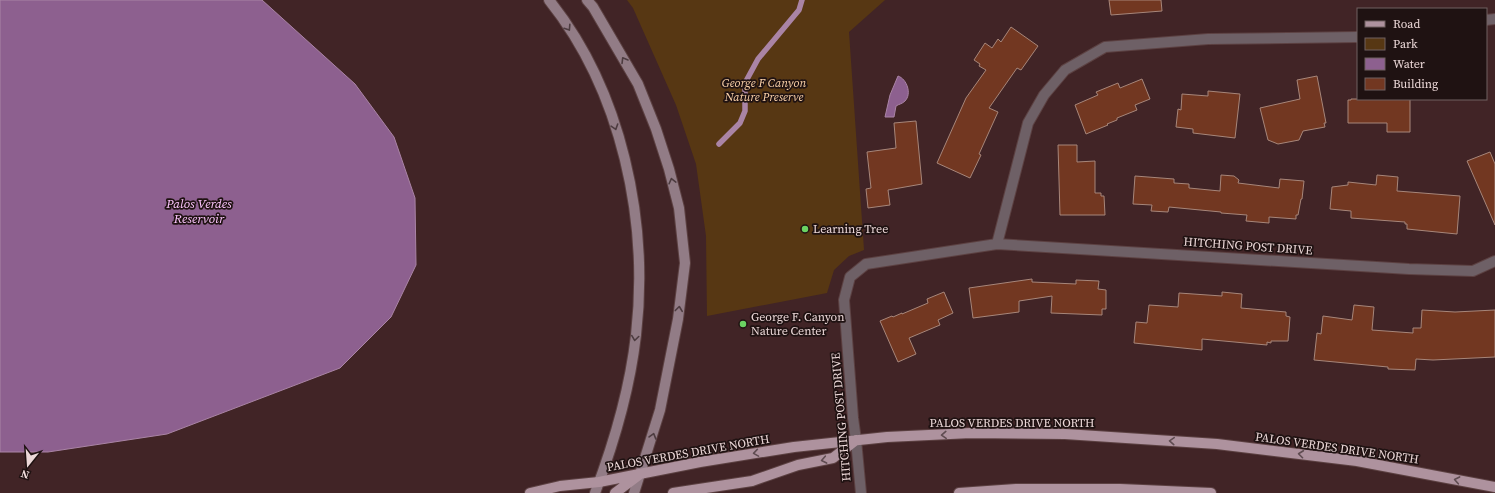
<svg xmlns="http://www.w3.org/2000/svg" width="1495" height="493" font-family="'Source Serif 4',serif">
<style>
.green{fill:#573713}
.water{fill:#8d608f;stroke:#aa84a5}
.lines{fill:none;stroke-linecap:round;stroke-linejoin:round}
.stream{stroke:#aa84a5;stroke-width:5.5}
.building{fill:#723721;stroke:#a7867a}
.street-casing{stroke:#5c4142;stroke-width:12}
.secondary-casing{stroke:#5c4142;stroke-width:12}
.primary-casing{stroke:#5c4142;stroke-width:12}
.street{stroke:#6e6066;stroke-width:10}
.secondary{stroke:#927c86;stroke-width:10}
.primary{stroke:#ae929e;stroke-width:10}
.oneway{stroke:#4d3c40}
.oneway2{stroke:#5f4c51}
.poi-dot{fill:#6bd362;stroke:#1f1212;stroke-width:1.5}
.labels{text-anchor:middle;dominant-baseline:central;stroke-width:3.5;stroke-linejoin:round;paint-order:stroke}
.park-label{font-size:12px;font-style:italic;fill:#fcd2a9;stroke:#1f1212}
.poi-label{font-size:12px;fill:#ecd8d8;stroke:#1f1212;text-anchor:start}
.street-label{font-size:12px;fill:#ecd8d8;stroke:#1f1212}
.water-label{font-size:13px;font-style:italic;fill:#fdc6fe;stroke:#1f1212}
</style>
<rect width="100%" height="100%" fill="#412426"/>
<path class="green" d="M 627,0 L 885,0 L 849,32 L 864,250 L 849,256 L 834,270 L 827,293 L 707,316 L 706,236 L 696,164 L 676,105 L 633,8 Z"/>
<path class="water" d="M 0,0 L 262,0 L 355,84 L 394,137 L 415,198 L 416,265 L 391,317 L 340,368 L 167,434 L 48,452 L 0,452 Z
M 898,76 C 907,79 912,94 905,101 C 902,104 899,104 896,106 L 894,117 L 885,117 L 890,95 Z"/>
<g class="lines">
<path class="stream" d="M 719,144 L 740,123 L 745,111 L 745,83 L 758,59 L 799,10 L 802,0"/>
</g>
<path class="building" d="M 1109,0 L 1161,0 L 1162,11 L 1111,15 Z
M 1011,27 L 1038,46 L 1021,70 L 1017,68 L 989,108 L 998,112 L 979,154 L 981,155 L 970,178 L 937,163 L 966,98 L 986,70 L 979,66 L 980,64 L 974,60 L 985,43 L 992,48 L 998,39 L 1001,42 Z
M 1317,76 L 1326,123 L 1324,123 L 1325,127 L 1303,131 L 1299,140 L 1278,144 L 1268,140 L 1260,108 L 1300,99 L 1297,80 Z
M 1142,79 L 1150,99 L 1135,105 L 1137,110 L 1117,118 L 1117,120 L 1107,124 L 1108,125 L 1086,134 L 1075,105 L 1098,95 L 1096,92 L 1118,83 L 1120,88 Z
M 1208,91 L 1240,94 L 1235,138 L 1193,133 L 1193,129 L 1176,127 L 1178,109 L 1181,110 L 1182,94 L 1208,96 Z
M 1351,99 L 1410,99 L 1410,132 L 1387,132 L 1387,123 L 1348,123 L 1348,100 L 1351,100 Z
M 916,121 L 922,184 L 888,190 L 890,205 L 868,208 L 866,189 L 871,188 L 867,152 L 896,148 L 894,123 Z
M 1058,145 L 1077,145 L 1077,162 L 1095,161 L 1095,193 L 1101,193 L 1101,196 L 1104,196 L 1105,215 L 1060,215 Z
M 1490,152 L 1495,164 L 1495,225 L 1467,161 Z
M 1221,175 L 1234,176 L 1239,180 L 1238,183 L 1279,188 L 1280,179 L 1304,181 L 1302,199 L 1301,199 L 1298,215 L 1296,215 L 1296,219 L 1269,217 L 1269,223 L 1246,221 L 1247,215 L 1221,213 L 1221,212 L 1169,207 L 1168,212 L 1151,211 L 1152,205 L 1133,204 L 1135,176 L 1174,179 L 1174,183 L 1189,184 L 1189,188 L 1220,191 Z
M 1377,175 L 1398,177 L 1397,191 L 1460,196 L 1457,234 L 1407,229 L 1407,224 L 1405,224 L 1405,222 L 1351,218 L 1351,211 L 1330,209 L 1332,187 L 1348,185 L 1348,182 L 1376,185 Z
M 1032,279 L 1032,282 L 1076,284 L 1076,280 L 1099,281 L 1098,289 L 1106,290 L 1106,309 L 1102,309 L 1102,315 L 1051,313 L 1052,296 L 1019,301 L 1019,312 L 973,318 L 969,288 Z
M 944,292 L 953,313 L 938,320 L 940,325 L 909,338 L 916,354 L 898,362 L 880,321 L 892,316 L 893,317 L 902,313 L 902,314 L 928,303 L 927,299 Z
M 1222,292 L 1242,294 L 1241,308 L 1286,312 L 1286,316 L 1290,317 L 1288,341 L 1271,341 L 1271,343 L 1267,342 L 1267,345 L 1202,339 L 1202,350 L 1134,343 L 1136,322 L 1147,323 L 1149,305 L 1178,307 L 1179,293 L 1222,296 Z
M 1354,305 L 1374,307 L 1372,330 L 1413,333 L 1413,328 L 1421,328 L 1422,310 L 1455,312 L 1495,310 L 1495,357 L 1433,360 L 1416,359 L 1415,370 L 1388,369 L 1388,367 L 1314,360 L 1317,333 L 1321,334 L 1323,316 L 1352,320 Z"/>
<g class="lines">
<g class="street-casing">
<path id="street" d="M 1486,20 L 1495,19
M 1358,37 L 1208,39 L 1105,47 L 1065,70 L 1044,95 L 1028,123 L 997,244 L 1409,269 L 1473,271 L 1495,261
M 861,493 L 856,440 L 853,418 L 844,300 L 850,277 L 866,264 L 997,244"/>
</g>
<g class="secondary-casing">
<path id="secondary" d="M 549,0 C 622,91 649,221 636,335 C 630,388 614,443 595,493
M 587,0 L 593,7 L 638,84 L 656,129 L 669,169 L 679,208 L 685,263 L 678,319 L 660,410 L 634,493"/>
</g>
<g class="primary-casing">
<path id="primary" d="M 530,493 L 560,486 L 599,482 L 700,462 L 794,447 L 887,437 L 971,433 L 1065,434 L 1217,444 L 1357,461 L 1495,487
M 615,493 L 639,475
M 673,493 L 752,481 L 798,465 L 833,458 L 856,440
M 959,493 L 1016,489 L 1120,489 L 1211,493"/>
</g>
<use href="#street" class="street"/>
<use href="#secondary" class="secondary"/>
<use href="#primary" class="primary"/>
</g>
<defs><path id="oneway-chevron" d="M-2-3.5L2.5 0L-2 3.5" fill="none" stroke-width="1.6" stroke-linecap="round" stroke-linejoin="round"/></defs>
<g class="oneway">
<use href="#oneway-chevron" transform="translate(568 28) rotate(57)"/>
<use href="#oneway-chevron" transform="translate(624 60) rotate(-121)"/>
<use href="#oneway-chevron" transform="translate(615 127) rotate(72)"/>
<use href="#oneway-chevron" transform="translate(672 181) rotate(-104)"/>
<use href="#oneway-chevron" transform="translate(679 309) rotate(-83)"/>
<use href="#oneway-chevron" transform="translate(635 338) rotate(98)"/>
<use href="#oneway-chevron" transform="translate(653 436) rotate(-74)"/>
</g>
<g class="oneway2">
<use href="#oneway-chevron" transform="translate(944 435) rotate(177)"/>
<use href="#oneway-chevron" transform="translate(1172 441) rotate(-176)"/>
<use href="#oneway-chevron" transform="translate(756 453) rotate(171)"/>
<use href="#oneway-chevron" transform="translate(1301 454) rotate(-173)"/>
<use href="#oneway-chevron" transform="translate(824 460) rotate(169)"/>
<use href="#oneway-chevron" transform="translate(1457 480) rotate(-169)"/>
</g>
<g class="poi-dot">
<circle cx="805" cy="229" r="4"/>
<circle cx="743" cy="324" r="4"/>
</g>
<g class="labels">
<g class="park-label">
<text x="764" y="83">George F Canyon<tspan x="764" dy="14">Nature Preserve</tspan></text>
</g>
<g class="poi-label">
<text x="813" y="229">Learning Tree</text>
<text x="751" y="317">George F. Canyon<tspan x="751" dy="14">Nature Center</tspan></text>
</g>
<g class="street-label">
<text transform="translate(1248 246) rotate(4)">HITCHING POST DRIVE</text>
<text transform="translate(841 417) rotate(-95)">HITCHING POST DRIVE</text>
<text x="1012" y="423">PALOS VERDES DRIVE NORTH</text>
<text transform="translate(1337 448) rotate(8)">PALOS VERDES DRIVE NORTH</text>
<text transform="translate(688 453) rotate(-10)">PALOS VERDES DRIVE NORTH</text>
</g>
<g class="water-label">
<text x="199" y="203">Palos Verdes<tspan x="199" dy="15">Reservoir</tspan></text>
</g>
</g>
<rect x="1357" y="8" width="130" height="92" fill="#1f1212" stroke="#716161"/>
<rect x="1365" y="21" width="20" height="6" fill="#ae929e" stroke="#716161"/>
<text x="1393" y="28" font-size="12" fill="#ecd8d8">Road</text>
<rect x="1365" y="38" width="20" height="12" fill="#573713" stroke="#716161"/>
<text x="1393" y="48" font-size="12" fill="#ecd8d8">Park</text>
<rect x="1365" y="58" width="20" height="12" fill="#8d608f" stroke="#716161"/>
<text x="1393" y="68" font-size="12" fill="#ecd8d8">Water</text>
<rect x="1365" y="78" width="20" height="12" fill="#723721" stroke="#716161"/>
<text x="1393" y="88" font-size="12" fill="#ecd8d8">Building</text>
<g transform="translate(28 465) rotate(197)" stroke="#1f1212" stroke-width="3" paint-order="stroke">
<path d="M0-3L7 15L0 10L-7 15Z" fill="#ecd8d8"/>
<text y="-6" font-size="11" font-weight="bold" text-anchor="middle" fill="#ecd8d8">N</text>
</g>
</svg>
